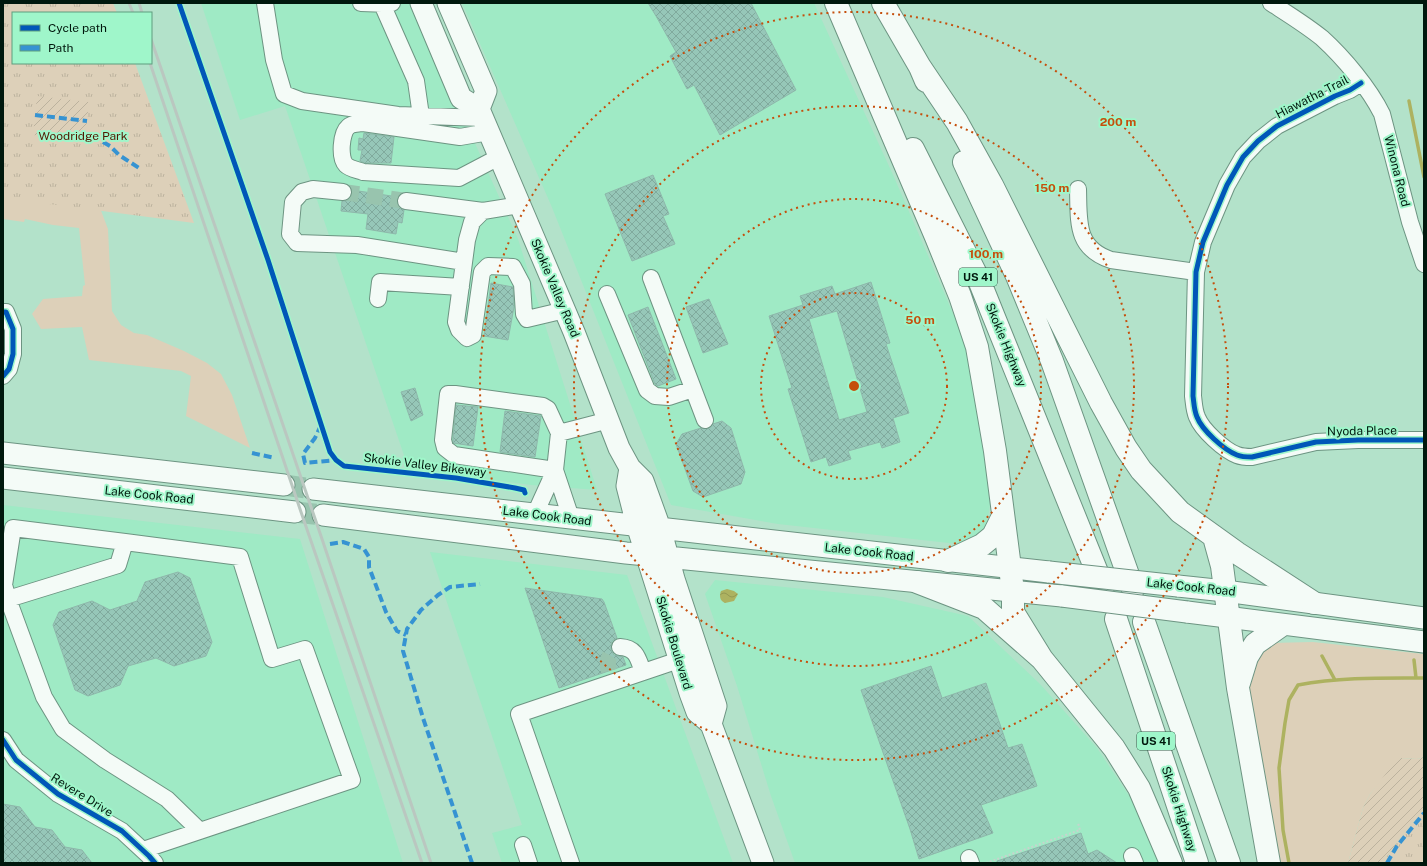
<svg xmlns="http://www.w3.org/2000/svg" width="1427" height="866" font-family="'Public Sans',sans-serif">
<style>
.built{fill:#9feac5}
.grass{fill:#ddd0b9}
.park{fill:url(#park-tufts)}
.garden{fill:url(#garden-furrows)}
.water{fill:url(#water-waves)}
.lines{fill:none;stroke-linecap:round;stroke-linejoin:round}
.stream{stroke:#adb260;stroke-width:3.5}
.building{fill:url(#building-cross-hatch);stroke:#8eb8ab;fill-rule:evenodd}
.minor-tunnel{stroke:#98c4ae;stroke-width:16;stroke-dasharray:16 8;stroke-linecap:butt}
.major-tunnel{stroke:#98c4ae;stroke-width:21;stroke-dasharray:21 10;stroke-linecap:butt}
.minor-casing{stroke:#6d9482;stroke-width:18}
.major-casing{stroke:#6d9482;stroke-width:23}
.highway-casing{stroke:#6d9482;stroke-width:24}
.path{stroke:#c6d4cd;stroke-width:2;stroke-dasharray:2 2;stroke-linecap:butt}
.minor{stroke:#f4fbf7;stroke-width:16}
.major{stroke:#f4fbf7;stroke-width:21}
.highway{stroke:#f4fbf7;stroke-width:22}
.rail{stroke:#bac7c0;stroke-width:3}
.major-bridge-casing{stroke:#6d9482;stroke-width:23;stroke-linecap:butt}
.major-bridge{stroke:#f4fbf7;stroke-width:21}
.quiet{stroke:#3693d2;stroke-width:4;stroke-dasharray:8 4;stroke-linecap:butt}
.cycleway-casing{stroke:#9ff6ca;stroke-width:8}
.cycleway{stroke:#0057b8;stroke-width:5}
.ring{fill:none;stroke:#c54f0c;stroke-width:2;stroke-dasharray:2 4}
.labels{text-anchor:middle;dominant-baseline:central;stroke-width:4;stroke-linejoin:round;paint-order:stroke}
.shield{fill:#9ff6ca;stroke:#305b46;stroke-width:1}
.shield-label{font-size:11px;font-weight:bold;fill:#00180d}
.street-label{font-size:12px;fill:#00180d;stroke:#9ff6ca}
.park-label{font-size:12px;fill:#521800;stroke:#9ff6ca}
.centre{fill:#c54f0c;stroke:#9ff6ca;stroke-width:2}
.ring-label{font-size:12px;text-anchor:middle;font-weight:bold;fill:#c54f0c;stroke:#9ff6ca;stroke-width:4;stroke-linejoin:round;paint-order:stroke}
</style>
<defs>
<pattern id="park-tufts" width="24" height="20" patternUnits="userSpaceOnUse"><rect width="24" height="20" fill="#ddd0b9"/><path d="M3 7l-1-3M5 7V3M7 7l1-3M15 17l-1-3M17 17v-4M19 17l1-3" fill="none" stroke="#bcb29e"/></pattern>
<pattern id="garden-furrows" width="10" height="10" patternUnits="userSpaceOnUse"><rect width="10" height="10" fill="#ddd0b9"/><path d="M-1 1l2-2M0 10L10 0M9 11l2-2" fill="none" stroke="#bcb29e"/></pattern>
<pattern id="water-waves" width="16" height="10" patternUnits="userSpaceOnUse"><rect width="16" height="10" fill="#adb260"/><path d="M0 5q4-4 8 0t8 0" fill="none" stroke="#939852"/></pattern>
<pattern id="building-cross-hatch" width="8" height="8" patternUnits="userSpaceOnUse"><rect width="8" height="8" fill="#96c7b8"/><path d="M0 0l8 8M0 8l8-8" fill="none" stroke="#80aa9d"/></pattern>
</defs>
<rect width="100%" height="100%" fill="#b3e2ca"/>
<path class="built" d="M 201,3 L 412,3 L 518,239 L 597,490 L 531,485 L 470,477 L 408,467 L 285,106 L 240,120 Z
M 462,3 L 814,3 L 894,177 L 968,348 L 991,500 L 985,534 L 958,544 L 778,524 L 671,505 L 551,205 Z
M 3,505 L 300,539 L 403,863 L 3,863 Z
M 430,552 L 627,575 L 733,863 L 502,863 L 492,833 L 522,825 Z
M 715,580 L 883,597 L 968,616 L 1040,684 L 1097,748 L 1142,815 L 1159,863 L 795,863 L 771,796 L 737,686 L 705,594 Z"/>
<path class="grass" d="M 3,193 L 100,208 L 108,229 L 112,311 L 121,325 L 134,333 L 147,335 L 184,351 L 207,363 L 221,374 L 232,395 L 250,448 L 186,416 L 191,376 L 181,371 L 89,360 L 82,327 L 41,329 L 32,314 L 43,299 L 82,296 L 83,286 L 85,285 L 79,228 L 53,225 L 25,219 L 24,222 L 3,219 Z
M 1313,642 L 1424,654 L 1424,757 L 1417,759 L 1401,758 L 1370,794 L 1363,808 L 1348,863 L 1273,863 L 1247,676 L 1266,643 Z"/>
<path class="park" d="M 3,3 L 113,3 L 117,13 L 13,13 L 13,63 L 135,63 L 194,223 L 3,198 Z
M 1424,809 L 1424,863 L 1382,863 L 1402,835 Z"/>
<path class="garden" d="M 37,96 L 89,102 L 85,141 L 33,135 Z
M 1424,757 L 1424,809 L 1402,835 L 1382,863 L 1348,863 L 1363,808 L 1370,794 L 1395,762 L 1401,758 L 1417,759 Z"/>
<path class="water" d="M 727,589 L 734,591 L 738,594 L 734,601 L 725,603 C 720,601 719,596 721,591 Z"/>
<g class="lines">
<path class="stream" d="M 1409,101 L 1424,177
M 1322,656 L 1335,680
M 1414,660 L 1416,678
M 1289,863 L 1283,830 L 1279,768 L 1285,723 L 1289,700 L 1298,685 C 1340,677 1382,678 1424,678"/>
</g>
<path class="building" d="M 648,3 L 751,3 L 796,90 L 720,135 L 694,85 L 687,89 L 670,56 L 676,52 L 656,16 Z
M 364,133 L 394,137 L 391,163 L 365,163 L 360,161 L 362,150 L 358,150 L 359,138 L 363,139 Z
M 653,175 L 669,214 L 663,216 L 675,244 L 632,261 L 605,194 Z
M 352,190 L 398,197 L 397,200 L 397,205 L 400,208 L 404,210 L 402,223 L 398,222 L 396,234 L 366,229 L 368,214 L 341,211 L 342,201 L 347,201 L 350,198 Z
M 871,282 L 890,343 L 886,344 L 909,413 L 893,418 L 900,442 L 882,448 L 880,442 L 848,451 L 851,459 L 829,466 L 826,457 L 811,462 L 788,389 L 792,388 L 769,316 L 803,305 L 800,296 L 832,286 L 835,294 ZM 837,311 L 867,412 L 839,420 L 809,319 Z
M 491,283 L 513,287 L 514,307 L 508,340 L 484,336 Z
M 709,299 L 728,344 L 703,353 L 686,307 Z
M 648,307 L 676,379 L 658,386 L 655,384 L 628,315 Z
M 415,388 L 423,415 L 411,421 L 401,392 Z
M 456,405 L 478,407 L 473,446 L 453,443 L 453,439 Z
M 505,411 L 541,416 L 535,457 L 500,452 Z
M 722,421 L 731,428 L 745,472 L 741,484 L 703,497 L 693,491 L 676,444 L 682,434 L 701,428 L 708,429 L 713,424 Z
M 178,572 L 190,578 L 212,642 L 206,656 L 174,666 L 156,658 L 128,666 L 120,685 L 88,696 L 75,690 L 53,625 L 59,612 L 92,601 L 110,610 L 137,601 L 145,582 Z
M 525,588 L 602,599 L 604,602 L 617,638 L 612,641 L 611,646 L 611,650 L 614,655 L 623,657 L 626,665 L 559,688 Z
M 931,666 L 942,698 L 986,683 L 1008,748 L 1022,744 L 1037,786 L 981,805 L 993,833 L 919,859 L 910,829 L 861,690 Z
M 3,804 L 20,807 L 35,827 L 52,830 L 65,847 L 82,850 L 92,863 L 3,863 Z
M 1081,833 L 1088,854 L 1097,850 L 1117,863 L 997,863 L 997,861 Z"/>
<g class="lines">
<path class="minor-tunnel" d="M 343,192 L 406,201
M 609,671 C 606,660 609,652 620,647"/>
<path class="major-tunnel" d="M 284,485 L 313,489
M 295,512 L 323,515"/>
<g class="minor-casing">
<path id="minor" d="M 265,3 L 274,60 L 284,94 L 302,101 L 398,115 L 483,118
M 361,3 L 389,4 L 392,3
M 1271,3 C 1288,14 1306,25 1322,38 C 1344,58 1369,88 1382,114 L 1410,222 L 1424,264
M 382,4 L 416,81 L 421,116
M 1361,83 L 1350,90 L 1335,96 L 1277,126 L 1258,141 L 1243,157 L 1227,185 L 1203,242 L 1196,272 L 1193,396 C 1194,403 1194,410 1197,417 C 1202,430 1224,450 1237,455 C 1242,457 1247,457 1252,457 L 1316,442 L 1358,440 L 1424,440
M 489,132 L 460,137 L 363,123 C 358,124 352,123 348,127 C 341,133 339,158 346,165 C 350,169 358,170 363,172 L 459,178 L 499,157
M 1078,189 C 1079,221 1075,248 1111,260 L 1196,272
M 343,192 L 313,189 L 302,192 L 293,202 L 290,234 L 297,243 L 357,245 L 464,262
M 406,201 L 483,211
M 520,205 L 483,211 L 472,222 L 467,240 L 456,322 L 459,330 L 467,338 L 473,335 L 482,272 L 488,266 L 513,267 L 522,284 L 524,314 L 527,319 L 565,310
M 651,278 L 705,420
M 607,294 L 647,390 L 655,396 L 669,397 L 693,389
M 378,299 L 380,282 L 461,287
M 3,312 L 6,312 L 13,329 L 13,354 L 9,369 L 3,376
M 559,433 L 555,470 L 454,455 L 445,448 L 443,440 L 448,394 L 455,394 L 543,406 L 548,409 L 559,433 L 609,420
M 555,470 L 571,518
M 535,514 L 555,470
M 125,542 L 240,557 L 272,659 L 305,649 L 352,780 L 143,850
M 3,601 L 8,599 L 118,565 L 125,542 L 13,528 L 4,585 L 8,599 L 44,697 L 63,729 L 105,760 L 167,799 L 200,831
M 620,647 C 637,648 638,659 643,672
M 3,740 L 16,760 L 58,794 L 122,831 L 149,856 L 155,863
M 523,845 L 529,863
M 1132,856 L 1135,863
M 969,858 L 971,863
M 571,863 L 519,714 L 679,660"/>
</g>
<g class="major-casing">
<path id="major" d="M 421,3 L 461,98 L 479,109 L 574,332 L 619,448 L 630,468 L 643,481 L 660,528 L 674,579 L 716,706 L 711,724
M 448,3 L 486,91 L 479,109
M 3,453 L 284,485
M 630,468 L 627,486 L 637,525 L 690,693 L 697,712 L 711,724 L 763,863
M 3,478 L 295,512
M 313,489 L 1049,572
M 323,515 L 626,553 L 1062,596
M 1178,586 L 1225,591 L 1424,618
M 1187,612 L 1424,642"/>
</g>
<g class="highway-casing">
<path id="highway" d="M 836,3 L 936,237 L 960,296 L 977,347 L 995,451 L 1013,591 L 1013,612 L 1042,659
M 883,3 L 920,67 L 926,81
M 920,67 L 957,122 L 992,185 L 1101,403 L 1126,448 L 1141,470 L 1180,512 L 1237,553 L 1314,603
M 913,149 L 979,280 L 1103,587
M 964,162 L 1017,276 L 1052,361 L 1133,589
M 1214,537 L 1222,566 L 1238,688 L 1269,863
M 948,561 L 982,545 L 993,536 L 1003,516
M 917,582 L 984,608 L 1042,659 L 1114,748 L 1139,788 L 1171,863
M 1116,619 L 1197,863
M 1144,622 L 1229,863
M 1239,683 L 1247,657 L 1255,644 L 1282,625"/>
</g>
<path class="path" d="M 986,863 L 1080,830 L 1078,823"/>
<use href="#minor" class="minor"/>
<use href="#major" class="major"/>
<use href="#highway" class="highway"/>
<path class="rail" d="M 129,3 L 133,13
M 139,3 L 142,13
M 151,39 L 322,539 L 431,863
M 150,63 L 301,512 L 422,863"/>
<g class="major-bridge-casing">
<path id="major-bridge" d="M 1049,572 L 1178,586
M 1062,596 L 1187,612"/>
</g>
<use href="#major-bridge" class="major-bridge"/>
<path class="quiet" d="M 35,115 L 87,121
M 103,142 L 110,146 L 119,155 L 139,168
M 321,425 L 315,438 L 303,454 L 305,463 L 336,460
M 252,453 L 275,458
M 330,544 L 343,542 L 364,549 L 369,557 L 369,567 L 386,612 L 397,631 L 406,635
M 472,863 L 423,718 L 403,651 L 407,629 L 421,610 L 438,595 L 450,587 L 480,584
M 1387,863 L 1397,846 L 1424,813"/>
<g class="cycleway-casing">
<path id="cycleway" d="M 179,3 L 268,260 L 330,452 L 336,460 L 344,466 L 456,478 L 515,488 L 524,490 L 525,493
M 1361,83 L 1350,90 L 1335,96 L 1277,126 L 1258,141 L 1243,157 L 1227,185 L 1203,242 L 1196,272 L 1193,396 C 1194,403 1194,410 1197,417 C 1202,430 1224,450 1237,455 C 1242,457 1247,457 1252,457 L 1316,442 L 1358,440 L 1424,440
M 3,312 L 6,312 L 13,329 L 13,354 L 9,369 L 3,376
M 3,740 L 16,760 L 58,794 L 122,831 L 149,856 L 155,863"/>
</g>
<use href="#cycleway" class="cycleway"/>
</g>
<g class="ring">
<circle cx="854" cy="386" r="93"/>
<circle cx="854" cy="386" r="187"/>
<circle cx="854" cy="386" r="280"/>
<circle cx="854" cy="386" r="374"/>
</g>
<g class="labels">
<g class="shield">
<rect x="959" y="268" width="38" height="18" rx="3"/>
<rect x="1137" y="732" width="38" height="18" rx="3"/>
</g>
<g class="shield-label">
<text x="978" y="277">US 41</text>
<text x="1156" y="741">US 41</text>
</g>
<g class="street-label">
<text transform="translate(1312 97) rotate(-27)">Hiawatha Trail</text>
<text transform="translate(1397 171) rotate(76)">Winona Road</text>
<text transform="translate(555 288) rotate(67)">Skokie Valley Road</text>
<text transform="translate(1006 345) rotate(68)">Skokie Highway</text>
<text transform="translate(1362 431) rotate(-1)">Nyoda Place</text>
<text transform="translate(425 465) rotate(7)">Skokie Valley Bikeway</text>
<text transform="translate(149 495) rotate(6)">Lake Cook Road</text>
<text transform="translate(547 516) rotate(7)">Lake Cook Road</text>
<text transform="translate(869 552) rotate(6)">Lake Cook Road</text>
<text transform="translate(1191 587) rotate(6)">Lake Cook Road</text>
<text transform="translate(674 643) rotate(73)">Skokie Boulevard</text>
<text transform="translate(82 795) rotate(32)">Revere Drive</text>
<text transform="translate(1179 809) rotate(72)">Skokie Highway</text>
</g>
<g class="park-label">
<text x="83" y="136">Woodridge Park</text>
</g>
</g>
<circle cx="854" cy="386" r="6" class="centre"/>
<g class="ring-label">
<text x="1118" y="126">200 m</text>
<text x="1052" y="192">150 m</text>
<text x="986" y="258">100 m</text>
<text x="920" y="324">50 m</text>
</g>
<rect width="1427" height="866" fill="none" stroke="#00180d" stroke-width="8"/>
<rect x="12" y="12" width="140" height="52" fill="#9ff6ca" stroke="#5f9d7e"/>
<rect x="20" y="25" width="20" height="6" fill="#0057b8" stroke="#5f9d7e"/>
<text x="48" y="32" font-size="12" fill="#00180d">Cycle path</text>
<rect x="20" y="45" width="20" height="6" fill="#3693d2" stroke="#5f9d7e"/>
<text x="48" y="52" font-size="12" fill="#00180d">Path</text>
</svg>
